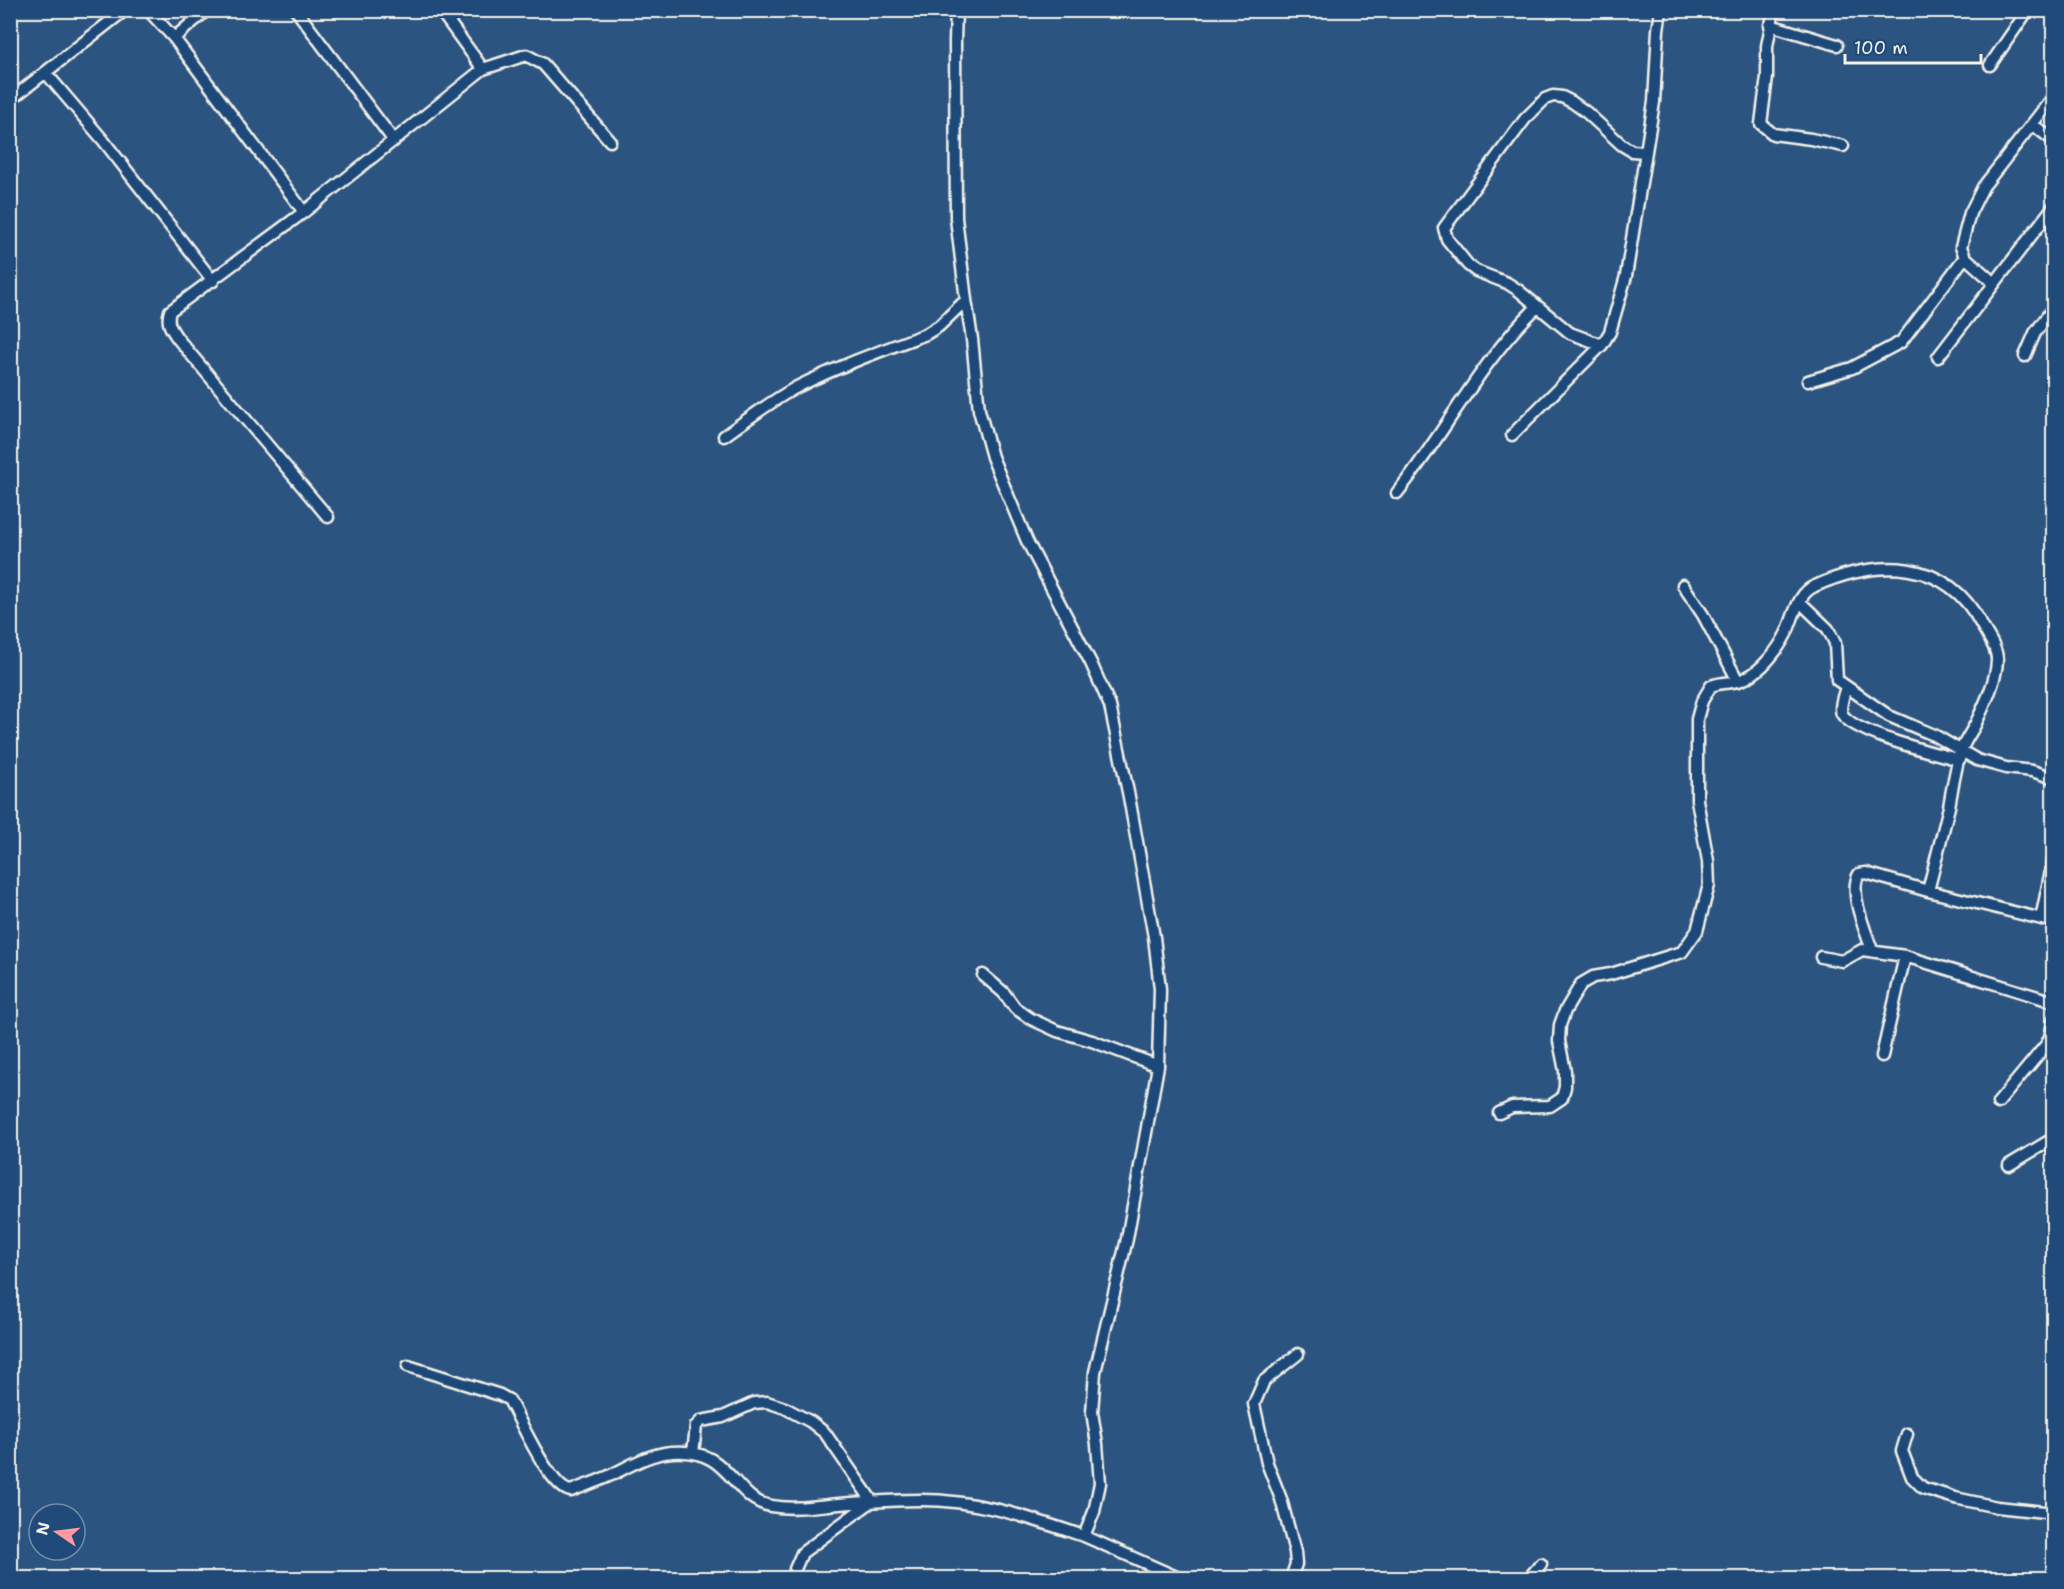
<svg xmlns="http://www.w3.org/2000/svg" width="2064" height="1589" font-family="'Shantell Sans',sans-serif">
<style>
.lines{fill:none;stroke-linecap:round;stroke-linejoin:round}
.street-casing{stroke:#f4f1e8;stroke-width:15}
.street{stroke:#1f4a7a;stroke-width:10}
</style>
<rect width="100%" height="100%" fill="#2c5481"/>
<filter id="ink" filterUnits="userSpaceOnUse"><feTurbulence type="fractalNoise" baseFrequency=".0167" numOctaves="2"/><feDisplacementMap in="SourceGraphic" scale="12" xChannelSelector="R" yChannelSelector="G"/><feConvolveMatrix kernelMatrix="1 2 1 2 8 2 1 2 1" color-interpolation-filters="sRGB"/></filter>
<g filter="url(#ink)">
<g class="lines">
<g class="street-casing">
<path id="street" d="M 148,10 L 174,38 L 207,10
M 296,10 L 394,141
M 1774,10 L 1767,46 L 1767,77 L 1761,124 L 1773,134 L 1811,139 L 1843,146
M 1770,25 L 1837,45
M 174,38 L 304,212
M 1990,65 L 2028,10
M 483,69 L 526,55 L 543,64 L 610,141
M 46,73 L 103,140 L 213,281
M 10,100 L 125,10
M 2032,124 L 2054,141
M 1994,283 L 1965,257 L 1961,247 L 1970,213 L 1983,187 L 2054,96
M 1602,345 L 1570,333 L 1518,290 L 1507,283 L 1476,271 L 1468,265 L 1447,239 L 1444,228 L 1525,119 L 1545,99 L 1553,96 L 1562,97 L 1572,102 L 1586,112 L 1622,145 L 1632,151 L 1645,152
M 2025,356 L 2035,333 L 2054,307
M 1938,357 L 2054,206
M 1808,381 L 1852,368 L 1901,342 L 1965,257
M 1512,435 L 1602,345 L 1610,332 L 1626,276 L 1654,102 L 1658,30 L 1661,10
M 724,436 C 748,419 771,401 797,387 C 839,366 883,350 926,334 L 939,326 L 966,300
M 1397,493 C 1446,432 1480,361 1537,307
M 328,517 L 178,339 C 171,329 166,323 170,311 L 304,212 L 483,69 L 440,10
M 1683,585 L 1703,615 L 1738,681
M 1800,602 L 1828,629 L 1835,643 L 1837,680 L 1889,716 L 1936,736 L 1977,760 L 2006,768 L 2032,771 L 2054,778
M 1846,687 C 1844,694 1839,707 1842,714 C 1854,734 1936,753 1959,760
M 2041,919 L 2054,856
M 1872,950 C 1866,932 1848,892 1859,874 L 1866,873 L 1928,891 L 2054,922
M 1821,957 L 1842,961 L 1862,950 L 1905,956 L 2054,1002
M 983,975 L 1004,993 L 1015,1008 L 1031,1019 L 1057,1031 L 1092,1041 L 1158,1066
M 1882,1056 L 1905,956
M 1998,1103 L 2046,1045 L 2050,1037 L 2054,1019
M 1499,1113 L 1512,1107 L 1550,1106 L 1562,1098 L 1565,1087 L 1565,1071 L 1559,1041 L 1560,1025 L 1565,1011 L 1581,984 L 1593,977 L 1611,974 L 1682,952 L 1697,931 L 1709,885 L 1708,861 L 1697,800 L 1697,719 L 1702,701 L 1711,686 C 1723,681 1736,684 1746,678 C 1762,670 1778,650 1786,634 C 1794,618 1797,593 1815,586 C 1877,559 1946,557 1981,624 C 1987,635 1998,649 1997,661 C 1996,682 1984,706 1975,725 C 1970,734 1963,744 1960,753 C 1955,771 1952,789 1949,807 C 1942,835 1935,863 1928,891
M 2009,1165 L 2054,1138
M 408,1366 L 500,1395 L 509,1400 C 520,1419 550,1489 571,1491 C 583,1486 596,1482 609,1476 C 630,1466 648,1454 672,1452 C 732,1447 731,1499 771,1506 C 794,1510 816,1506 839,1504 C 866,1502 893,1500 921,1500 C 980,1500 1029,1518 1084,1536 L 1094,1512 L 1100,1483 L 1097,1444 L 1092,1412 L 1095,1372 L 1127,1239 L 1158,1066 L 1160,989 L 1154,937 L 1129,797 L 1110,706 L 1091,663 L 1027,541 L 992,457 L 979,410 L 972,339 L 966,300 L 956,218 L 955,41 L 956,10
M 1907,1434 L 1902,1451 L 1912,1477 L 1923,1488 L 1955,1498 L 1997,1507 L 2054,1513
M 693,1453 L 696,1426 L 701,1421 L 723,1417 L 754,1403 L 767,1402 L 785,1408 L 811,1422 L 825,1433 L 872,1501
M 1084,1536 L 1179,1578
M 795,1578 L 795,1569 L 802,1553 L 871,1502
M 1291,1578 L 1296,1564 L 1295,1552 L 1281,1499 L 1267,1463 L 1254,1404 L 1264,1381 L 1298,1354
M 1529,1578 L 1541,1564"/>
</g>
<use href="#street" class="street"/>
</g>
</g>
<rect width="2064" height="1589" fill="none" stroke="#1f4a7a" stroke-width="36"/>
<rect x="18" y="18" width="2028" height="1553" fill="none" stroke="#f4f1e8" stroke-width="2" filter="url(#ink)"/>
<g transform="translate(57 1532) rotate(284)"><circle r="28" fill="#1f4a7a" stroke="#748da6" stroke-width="1.5"/>
<path d="M0-4.5L10 22L0 15L-10 22Z" fill="#ff9aa2"/>
<text y="-9" font-size="16" font-weight="bold" text-anchor="middle" fill="#f4f1e8">N</text>
</g>
<path d="M1845 54v9h136v-9" fill="none" stroke="#f4f1e8" stroke-width="3"/>
<text x="1854" y="54" font-size="18" fill="#f4f1e8" stroke="#1f4a7a" stroke-width="4.5" paint-order="stroke">100 m</text>
</svg>
